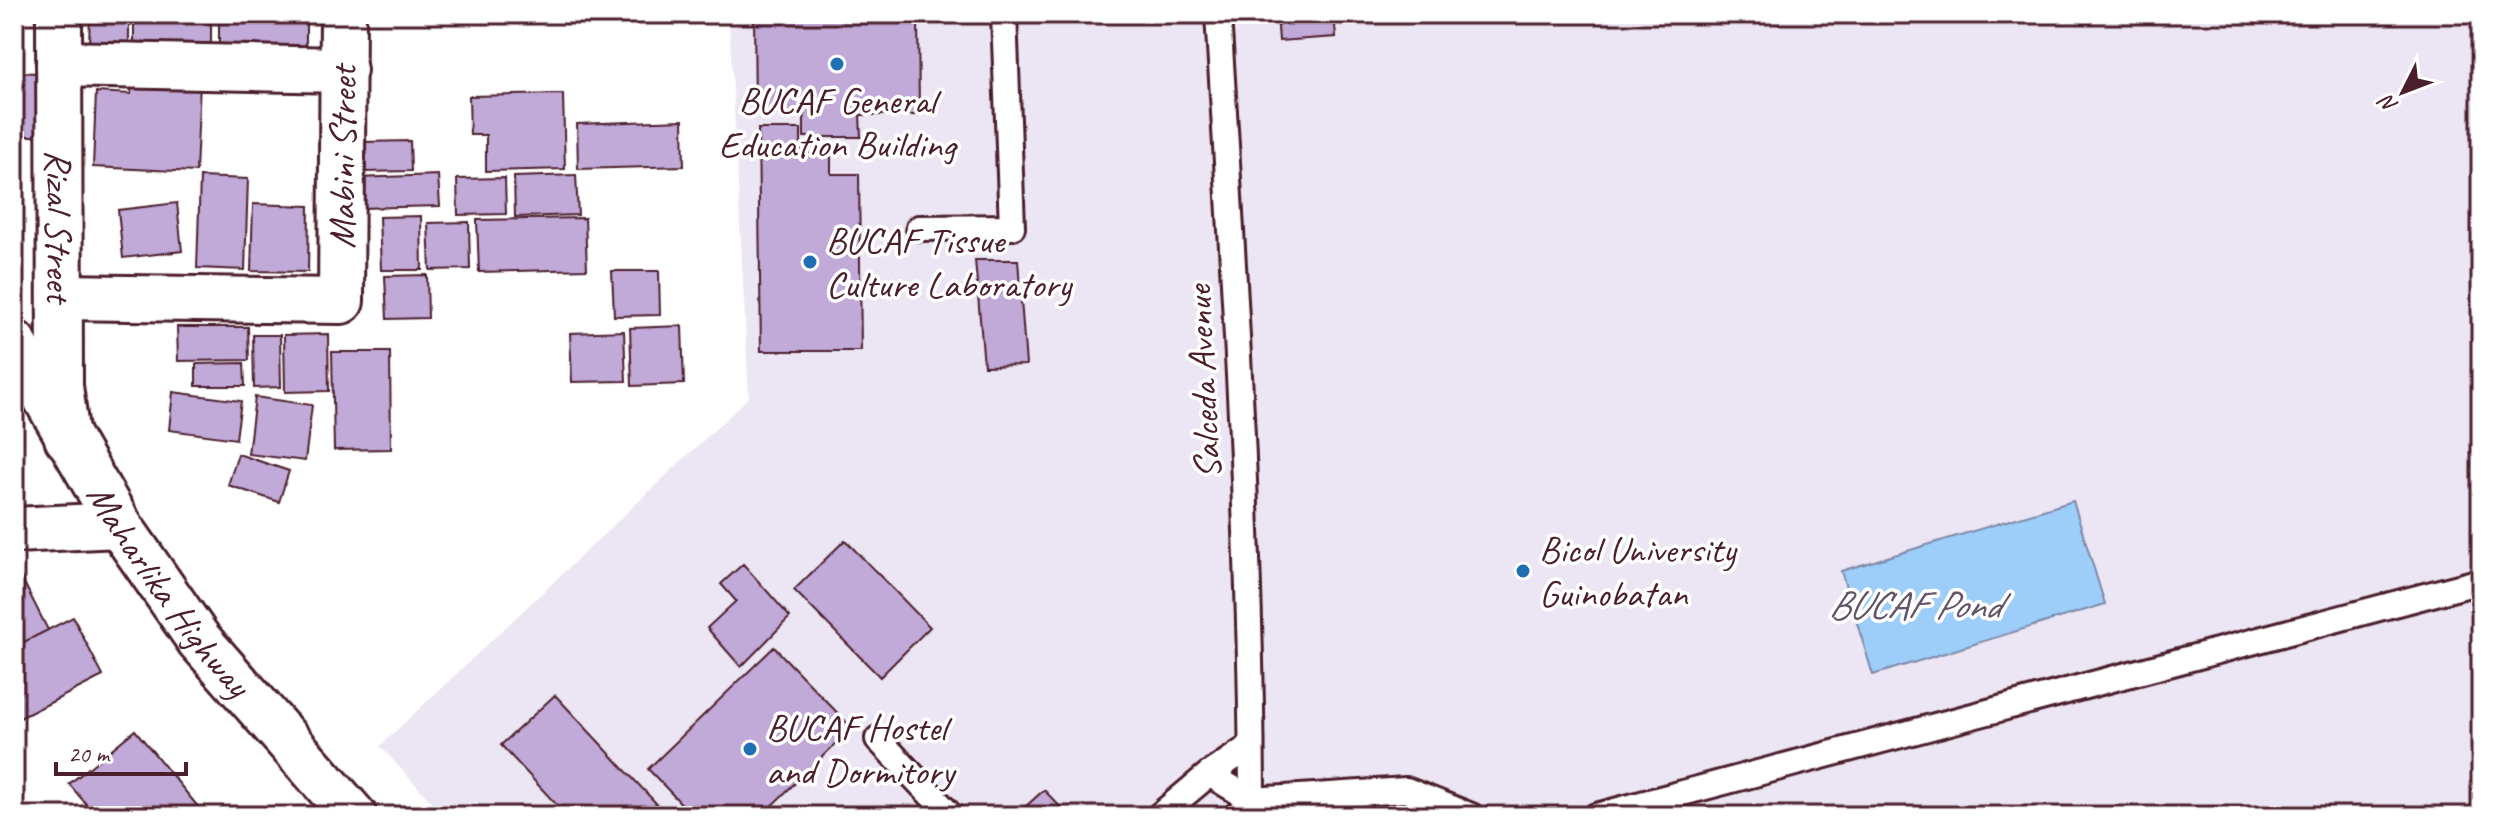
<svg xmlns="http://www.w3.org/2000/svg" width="2495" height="830" font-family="Caveat,sans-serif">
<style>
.built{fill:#ece5f3}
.water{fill:#9dcef9;stroke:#7c88a7;stroke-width:2}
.building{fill:#c1a9d8;stroke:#4a1f2b;stroke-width:2}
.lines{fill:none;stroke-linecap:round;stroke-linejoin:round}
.service-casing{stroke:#4a1f2b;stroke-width:30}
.minor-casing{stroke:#4a1f2b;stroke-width:50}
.primary-casing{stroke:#4a1f2b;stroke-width:50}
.trunk-casing{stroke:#4a1f2b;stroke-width:50}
.service{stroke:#fff;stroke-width:24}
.minor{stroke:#fff;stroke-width:44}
.primary{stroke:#fff;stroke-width:44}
.trunk{stroke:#fff;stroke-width:44}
.poi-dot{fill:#1f6fb2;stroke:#fff;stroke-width:3}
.labels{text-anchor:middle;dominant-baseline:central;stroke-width:7;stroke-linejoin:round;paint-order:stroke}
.poi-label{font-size:38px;fill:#4a1f2b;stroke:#fff;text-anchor:start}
.street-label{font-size:38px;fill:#4a1f2b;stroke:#fff}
.water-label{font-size:40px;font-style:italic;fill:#635469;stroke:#fff}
</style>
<rect width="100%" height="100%" fill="#fff"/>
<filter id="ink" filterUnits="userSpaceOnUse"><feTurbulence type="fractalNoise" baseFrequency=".0125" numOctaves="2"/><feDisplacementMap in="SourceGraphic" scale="16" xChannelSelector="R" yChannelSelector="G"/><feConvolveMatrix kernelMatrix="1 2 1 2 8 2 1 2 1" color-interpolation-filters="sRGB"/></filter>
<g filter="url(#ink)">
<path class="built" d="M 729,14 L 2481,14 L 2481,816 L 444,816 L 380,746 L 749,397 Z"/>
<path class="water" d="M 2073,501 L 2105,604 L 1873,675 L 1841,571 Z"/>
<path class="building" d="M 90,14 L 129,14 L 129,46 L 89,45 Z
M 134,14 L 211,14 L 211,43 L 134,43 Z
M 219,14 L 306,14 L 306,47 L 219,46 Z
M 754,14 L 918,14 L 919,115 L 860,115 L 861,137 L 804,137 L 804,114 L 755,114 Z
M 1277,14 L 1334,14 L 1336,37 L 1279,41 Z
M 14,72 L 38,73 L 37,136 L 14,136 Z
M 132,79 L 200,82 L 196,172 L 93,167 L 96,92 L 131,94 Z
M 563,94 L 565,169 L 486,171 L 486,135 L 470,135 L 469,96 Z
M 683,120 L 684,166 L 578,169 L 577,124 Z
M 758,129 L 801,129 L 801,153 L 831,153 L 831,174 L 859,174 L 861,351 L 761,351 Z
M 410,141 L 411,171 L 364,172 L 362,142 Z
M 438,175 L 440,206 L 359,208 L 357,178 Z
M 576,175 L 578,215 L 515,217 L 514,177 Z
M 200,177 L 248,179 L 245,270 L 197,268 Z
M 505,178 L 506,214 L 458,215 L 457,179 Z
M 177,203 L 182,251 L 123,258 L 118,210 Z
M 253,204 L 309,206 L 308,272 L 251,271 Z
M 421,216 L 422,270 L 381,270 L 379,217 Z
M 585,218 L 587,269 L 479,272 L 477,220 Z
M 469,222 L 470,269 L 430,270 L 428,223 Z
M 975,260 L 1018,260 L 1026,365 L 984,366 Z
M 612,271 L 659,271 L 660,315 L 614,316 Z
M 427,275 L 428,318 L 387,319 L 385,276 Z
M 682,326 L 684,384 L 632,386 L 630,328 Z
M 177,327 L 248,327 L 249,360 L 178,361 Z
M 624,331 L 626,381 L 572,382 L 570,333 Z
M 328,334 L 329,391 L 285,392 L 284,335 Z
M 253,335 L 280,335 L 281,387 L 254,388 Z
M 332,352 L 390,352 L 391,449 L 334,450 Z
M 244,363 L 245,386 L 196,386 L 196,364 Z
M 173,392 L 241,401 L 236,439 L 169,430 Z
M 255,397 L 312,405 L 305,461 L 248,454 Z
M 238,454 L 289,471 L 279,502 L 228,485 Z
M 845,540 L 930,627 L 880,677 L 794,590 Z
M 743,564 L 790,617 L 741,667 L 707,628 L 736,601 L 721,584 Z
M 19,573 L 48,630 L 14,647 L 14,575 Z
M 73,617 L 103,676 L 14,721 L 14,647 Z
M 774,647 L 852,728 L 761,816 L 693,816 L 648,769 Z
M 555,695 L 668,816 L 567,816 L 501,745 Z
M 135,730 L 199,808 L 190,816 L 96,816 L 69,784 Z
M 1044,790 L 1069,816 L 1015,816 Z"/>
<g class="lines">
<g class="service-casing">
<path id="service" d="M 1218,14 C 1234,276 1251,538 1252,800 L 1236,816
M 919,228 L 1012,227 L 1004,14
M 878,739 L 951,816
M 1209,774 L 1252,800 L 1406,790 L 1471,816
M 1159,816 L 1209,774 L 1251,746
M 1596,816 L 2481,581"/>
</g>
<g class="minor-casing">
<g id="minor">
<path d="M 59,64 L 344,70"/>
<path id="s1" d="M 61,297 L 341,301 L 343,14"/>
<path d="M 14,530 L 119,525"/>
</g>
</g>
<g class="primary-casing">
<g id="primary">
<path id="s2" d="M 59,14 L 60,386 L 67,438"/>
</g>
</g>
<g class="trunk-casing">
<g id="trunk">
<path id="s3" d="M 14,343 L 119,525 L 199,640 L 354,816"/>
</g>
</g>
<use href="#service" class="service"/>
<use href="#minor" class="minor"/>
<use href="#primary" class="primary"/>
<use href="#trunk" class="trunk"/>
</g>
</g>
<g class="poi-dot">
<circle cx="837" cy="64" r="8"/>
<circle cx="810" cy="262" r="8"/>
<circle cx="1523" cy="571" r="8"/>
<circle cx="750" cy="749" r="8"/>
</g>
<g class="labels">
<g class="poi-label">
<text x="837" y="100" text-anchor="middle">BUCAF General<tspan x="837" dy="44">Education Building</tspan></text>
<text x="826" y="240">BUCAF Tissue<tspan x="826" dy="44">Culture Laboratory</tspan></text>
<text x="1539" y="549">Bicol University<tspan x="1539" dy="44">Guinobatan</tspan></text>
<text x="766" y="727">BUCAF Hostel<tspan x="766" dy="44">and Dormitory</tspan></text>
</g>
<g class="street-label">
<text stroke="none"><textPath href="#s1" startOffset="424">Mabini Street</textPath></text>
<text stroke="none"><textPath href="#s2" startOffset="212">Rizal Street</textPath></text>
<text transform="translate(1203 382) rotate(-93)">Salceda Avenue</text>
<text stroke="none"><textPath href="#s3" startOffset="292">Maharlika Highway</textPath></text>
</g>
<g class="water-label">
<text x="1914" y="605">BUCAF Pond</text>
</g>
</g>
<rect width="2495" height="830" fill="none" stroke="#fff" stroke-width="48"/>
<rect x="24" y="24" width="2447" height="782" fill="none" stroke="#4a1f2b" stroke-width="3" filter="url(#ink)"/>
<g transform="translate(2403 92) rotate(228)" stroke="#ffffff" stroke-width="6" paint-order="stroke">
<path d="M0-6L14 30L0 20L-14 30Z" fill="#4a1f2b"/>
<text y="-12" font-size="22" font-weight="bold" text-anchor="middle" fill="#4a1f2b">N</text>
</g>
<path d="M56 762v12h130v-12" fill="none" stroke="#4a1f2b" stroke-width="4"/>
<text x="68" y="762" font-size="24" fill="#4a1f2b" stroke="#ffffff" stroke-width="6" paint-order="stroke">20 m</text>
</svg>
